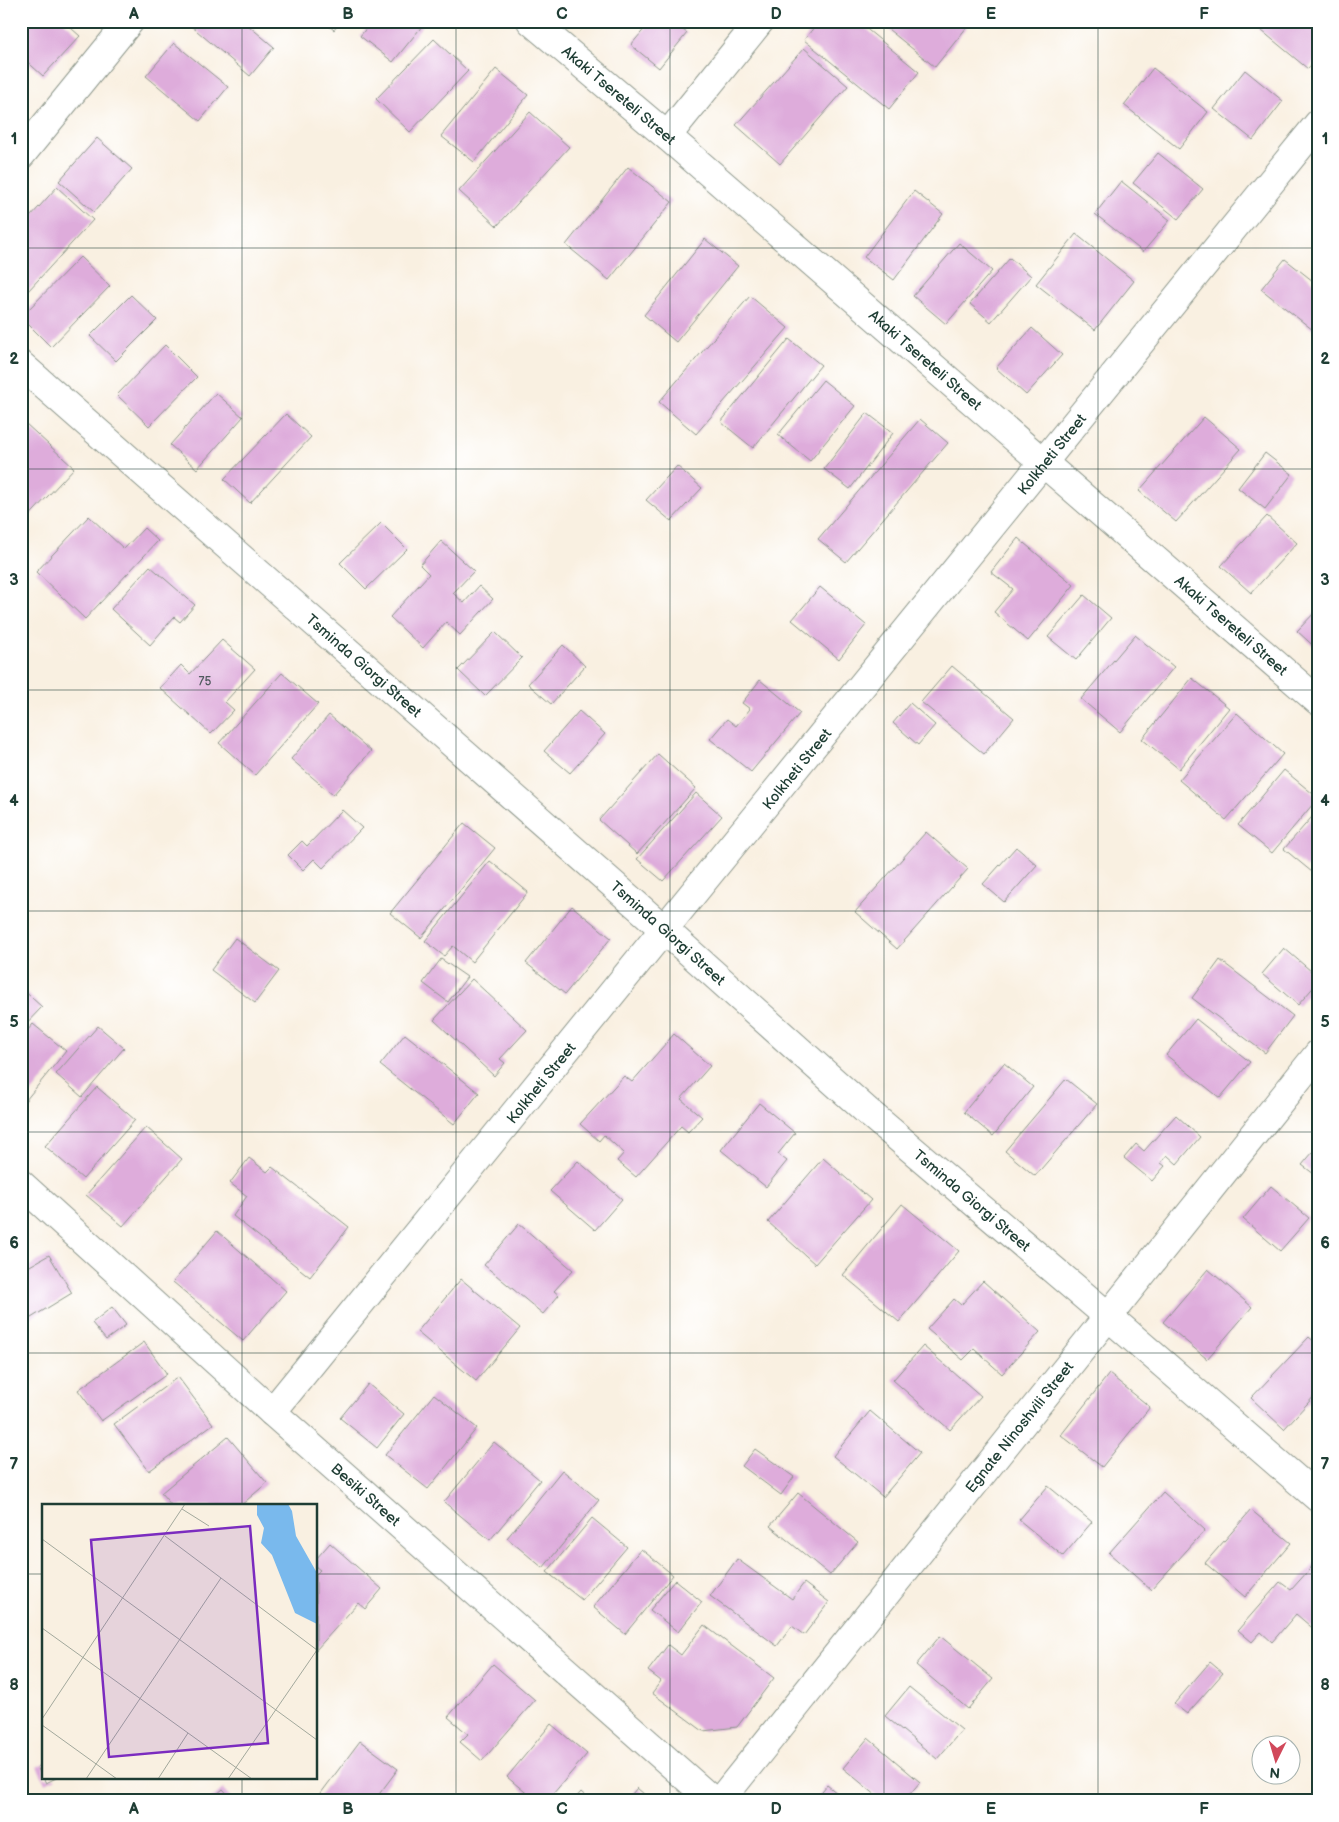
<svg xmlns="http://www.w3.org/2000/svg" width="1339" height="1822" font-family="'Balsamiq Sans',sans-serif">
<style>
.building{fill:#deacdb}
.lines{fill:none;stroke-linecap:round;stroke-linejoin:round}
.minor-casing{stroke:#8c968a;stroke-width:30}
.major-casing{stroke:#8c968a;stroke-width:30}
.minor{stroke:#fff;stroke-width:28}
.major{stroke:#fff;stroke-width:28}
.grid{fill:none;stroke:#1f3d34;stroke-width:1;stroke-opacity:0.55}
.labels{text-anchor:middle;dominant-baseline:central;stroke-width:5;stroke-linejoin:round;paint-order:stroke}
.number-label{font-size:12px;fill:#4f595e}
.street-label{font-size:15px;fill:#1f3d34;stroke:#fff}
.inset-road{fill:none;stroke:#a2a89c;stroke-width:1}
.view{fill:#7b2cbf;fill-opacity:0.15;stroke:#7b2cbf;stroke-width:2.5}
.inset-edge{fill:none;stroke:#1f3d34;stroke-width:2.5}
.neatline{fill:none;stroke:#1f3d34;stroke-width:2}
.grid-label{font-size:16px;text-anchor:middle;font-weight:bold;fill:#1f3d34}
</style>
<rect width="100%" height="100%" fill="#fff"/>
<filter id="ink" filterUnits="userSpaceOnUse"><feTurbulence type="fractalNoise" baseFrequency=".02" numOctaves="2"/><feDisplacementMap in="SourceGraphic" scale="10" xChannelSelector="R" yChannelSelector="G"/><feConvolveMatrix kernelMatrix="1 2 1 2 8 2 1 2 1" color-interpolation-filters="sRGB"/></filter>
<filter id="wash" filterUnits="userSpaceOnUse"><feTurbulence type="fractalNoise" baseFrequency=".0096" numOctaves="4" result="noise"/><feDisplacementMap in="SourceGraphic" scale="20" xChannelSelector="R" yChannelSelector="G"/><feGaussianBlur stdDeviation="1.12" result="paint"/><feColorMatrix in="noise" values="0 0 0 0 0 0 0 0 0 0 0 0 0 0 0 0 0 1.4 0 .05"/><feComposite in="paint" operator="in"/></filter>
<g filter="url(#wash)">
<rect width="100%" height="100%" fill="#f9f0e1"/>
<g id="blocks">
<path class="building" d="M 21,21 L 63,21 L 80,36 L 43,76 L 21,56 Z
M 193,21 L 243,21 L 274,47 L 250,76 L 190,25 Z
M 323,21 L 341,21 L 334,30 Z
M 372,21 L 418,21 L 423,25 L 393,62 L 360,36 Z
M 651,21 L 671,21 L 687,33 L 659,68 L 631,45 Z
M 819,21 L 857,21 L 919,72 L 889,109 L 804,40 Z
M 878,21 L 959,21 L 967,27 L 935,67 Z
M 1250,21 L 1318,21 L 1318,57 L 1308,69 Z
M 434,39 L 468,71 L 410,132 L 376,99 Z
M 174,43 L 228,87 L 200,121 L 146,76 Z
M 804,48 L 848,86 L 780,164 L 736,125 Z
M 1153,68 L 1208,112 L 1179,149 L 1124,105 Z
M 496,69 L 528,95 L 474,162 L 441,136 Z
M 1245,70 L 1283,101 L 1253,140 L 1214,109 Z
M 530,112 L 569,147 L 497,226 L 459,191 Z
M 97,138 L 132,169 L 94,212 L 59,181 Z
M 1158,153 L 1203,189 L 1178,219 L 1133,183 Z
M 628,167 L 672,202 L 609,280 L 566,245 Z
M 1121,181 L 1170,220 L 1143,252 L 1095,214 Z
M 57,187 L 93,220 L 28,291 L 21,285 L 21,227 Z
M 914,191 L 943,214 L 894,280 L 864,257 Z
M 1076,234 L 1134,281 L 1095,330 L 1036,284 Z
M 705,239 L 738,266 L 676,342 L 644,315 Z
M 959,243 L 992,271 L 946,324 L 913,296 Z
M 80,257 L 110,286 L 51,347 L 21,317 Z
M 1010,258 L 1031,276 L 991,322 L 970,304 Z
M 1285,259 L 1318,285 L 1318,334 L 1261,289 Z
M 131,295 L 157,320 L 116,361 L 90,336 Z
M 750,296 L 788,328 L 696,434 L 659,402 Z
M 1032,328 L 1062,355 L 1026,395 L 996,368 Z
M 789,339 L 821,365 L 753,448 L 721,422 Z
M 165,345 L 197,377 L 149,426 L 117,395 Z
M 823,380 L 855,406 L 810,461 L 778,435 Z
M 216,393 L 243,417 L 197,469 L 170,445 Z
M 867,413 L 893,433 L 850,489 L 824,469 Z
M 286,414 L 311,437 L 250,503 L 224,479 Z
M 1204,417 L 1241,449 L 1176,522 L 1139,491 Z
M 920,419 L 948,443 L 846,562 L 818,539 Z
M 25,423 L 74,468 L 21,525 L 21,426 Z
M 1265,453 L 1292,474 L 1265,509 L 1238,488 Z
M 677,466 L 702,488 L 671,521 L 646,500 Z
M 89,516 L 124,549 L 144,528 L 158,541 L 85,619 L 36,572 Z
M 1267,516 L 1297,543 L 1251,593 L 1221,566 Z
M 381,523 L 407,549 L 366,589 L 340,563 Z
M 1018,538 L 1074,585 L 1028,641 L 994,612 L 1013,589 L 991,572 Z
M 441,541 L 474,571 L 453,593 L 464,603 L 479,586 L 493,599 L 460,635 L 446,622 L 423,648 L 390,617 L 429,574 L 420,565 Z
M 150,566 L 195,605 L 180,622 L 174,617 L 150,645 L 111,609 Z
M 820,587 L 866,625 L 839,659 L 792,620 Z
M 1084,595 L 1111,618 L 1076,660 L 1048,637 Z
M 1318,609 L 1318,650 L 1297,631 Z
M 495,632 L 522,658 L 485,696 L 458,670 Z
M 1135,635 L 1174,667 L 1120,732 L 1081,699 Z
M 222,640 L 255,669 L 225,702 L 234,710 L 211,734 L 160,688 L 181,665 L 190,674 Z
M 563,645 L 585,666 L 551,704 L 528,684 Z
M 952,666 L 1014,718 L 984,754 L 921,702 Z
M 282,673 L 318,704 L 255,775 L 219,743 Z
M 1192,678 L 1229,708 L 1179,769 L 1142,739 Z
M 760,680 L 800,713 L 751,772 L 710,739 L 727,719 L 736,726 L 750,709 L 742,703 Z
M 910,703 L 935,725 L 918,745 L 893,723 Z
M 579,711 L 605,734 L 570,773 L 544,751 Z
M 1237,713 L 1283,754 L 1226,820 L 1179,780 Z
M 329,715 L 371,751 L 333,795 L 291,759 Z
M 658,754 L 696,788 L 637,854 L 599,820 Z
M 1284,770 L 1318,798 L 1272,853 L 1238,825 Z
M 696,793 L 722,816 L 663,881 L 637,859 Z
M 342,810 L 362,828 L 323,868 L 314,859 L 303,870 L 288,855 L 302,841 L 307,846 Z
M 1318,810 L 1318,877 L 1284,849 Z
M 464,823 L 495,848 L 421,938 L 390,913 Z
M 926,832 L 968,869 L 897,949 L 855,912 Z
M 1016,847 L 1037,865 L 1004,902 L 983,884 Z
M 490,861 L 528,892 L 472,962 L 453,946 L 444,956 L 425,941 Z
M 572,906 L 611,938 L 565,994 L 526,963 Z
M 235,938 L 279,971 L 255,1003 L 211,970 Z
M 1284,948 L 1318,977 L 1318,982 L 1298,1005 L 1262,974 Z
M 441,959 L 467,977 L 448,1002 L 423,983 Z
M 1220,960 L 1293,1016 L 1265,1053 L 1192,998 Z
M 472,979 L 527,1030 L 500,1059 L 505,1063 L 494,1076 L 434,1020 Z
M 21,988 L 42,1007 L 21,1029 Z
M 1196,1019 L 1250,1062 L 1220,1098 L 1166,1055 Z
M 33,1024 L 66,1051 L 21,1106 L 21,1038 Z
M 98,1026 L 124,1048 L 82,1097 L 56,1074 Z
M 405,1034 L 479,1093 L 454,1124 L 380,1065 Z
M 674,1034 L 710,1066 L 681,1099 L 702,1117 L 688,1132 L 681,1126 L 636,1177 L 617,1161 L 624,1153 L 604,1135 L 599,1141 L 580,1124 L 624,1076 L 632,1082 Z
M 1004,1063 L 1033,1087 L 993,1136 L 964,1112 Z
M 1066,1079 L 1097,1104 L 1035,1176 L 1005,1151 Z
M 97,1087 L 135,1120 L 83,1179 L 45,1146 Z
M 759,1103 L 795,1133 L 778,1154 L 787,1161 L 766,1187 L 721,1150 Z
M 1176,1115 L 1200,1137 L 1177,1164 L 1167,1155 L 1161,1163 L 1165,1166 L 1152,1181 L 1124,1158 L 1136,1144 L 1144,1151 Z
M 146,1127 L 182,1159 L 123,1226 L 86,1195 Z
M 1318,1146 L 1318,1177 L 1302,1165 Z
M 249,1158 L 267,1172 L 272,1167 L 349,1227 L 310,1277 L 233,1216 L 247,1196 L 230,1183 Z
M 823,1158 L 871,1200 L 815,1264 L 768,1222 Z
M 578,1161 L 622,1199 L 595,1230 L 550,1191 Z
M 1271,1186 L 1309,1218 L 1280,1251 L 1243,1219 Z
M 902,1204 L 959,1251 L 899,1322 L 843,1275 Z
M 519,1224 L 573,1270 L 554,1291 L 559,1295 L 543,1314 L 484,1265 Z
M 217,1231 L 286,1291 L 243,1341 L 173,1282 Z
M 49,1255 L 72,1293 L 21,1324 L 21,1271 Z
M 1208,1269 L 1252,1307 L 1207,1359 L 1163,1322 Z
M 461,1279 L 520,1328 L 476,1381 L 417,1332 Z
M 983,1281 L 1040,1332 L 1002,1374 L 974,1349 L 963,1360 L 927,1329 L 954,1299 L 961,1305 Z
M 112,1307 L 126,1325 L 106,1340 L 92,1323 Z
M 1309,1337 L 1318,1345 L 1318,1392 L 1284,1429 L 1251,1398 Z
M 144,1342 L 167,1374 L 101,1421 L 78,1390 Z
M 923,1346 L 981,1396 L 950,1430 L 893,1380 Z
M 1109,1374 L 1150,1407 L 1102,1467 L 1061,1435 Z
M 178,1377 L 213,1424 L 149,1471 L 114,1424 Z
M 368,1384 L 404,1414 L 377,1448 L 340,1418 Z
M 434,1394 L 477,1428 L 428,1489 L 385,1455 Z
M 870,1411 L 920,1453 L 883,1497 L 833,1456 Z
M 228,1437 L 267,1483 L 240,1506 L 172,1506 L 161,1493 Z
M 494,1442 L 540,1480 L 490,1540 L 444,1502 Z
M 755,1449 L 794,1477 L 781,1495 L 742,1466 Z
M 562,1470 L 599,1500 L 543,1568 L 507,1538 Z
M 1048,1486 L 1092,1522 L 1063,1556 L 1019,1520 Z
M 1163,1492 L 1205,1530 L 1151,1590 L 1109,1553 Z
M 798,1493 L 858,1542 L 830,1575 L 770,1526 Z
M 1251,1510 L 1291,1543 L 1245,1597 L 1205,1563 Z
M 592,1518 L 627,1547 L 582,1600 L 547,1572 Z
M 330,1543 L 382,1589 L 365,1609 L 358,1603 L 316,1650 L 316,1574 L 320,1570 L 316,1567 L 316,1559 Z
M 641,1549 L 673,1575 L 625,1634 L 593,1607 Z
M 737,1559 L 792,1599 L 804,1583 L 829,1602 L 804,1635 L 792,1626 L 777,1646 L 710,1596 Z
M 1317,1561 L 1317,1632 L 1296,1614 L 1272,1642 L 1261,1632 L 1252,1642 L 1238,1630 L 1280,1582 L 1291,1590 Z
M 675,1580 L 702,1602 L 678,1632 L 650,1610 Z
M 704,1625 L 774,1678 L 737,1727 L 703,1731 L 652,1693 L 661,1681 L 648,1671 L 668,1645 L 681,1655 Z
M 940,1636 L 993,1679 L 968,1709 L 916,1665 Z
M 1210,1662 L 1223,1673 L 1187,1714 L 1174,1704 Z
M 493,1664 L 535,1700 L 482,1761 L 460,1742 L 468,1734 L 448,1717 Z
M 909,1687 L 962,1730 L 937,1759 L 885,1716 Z
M 551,1724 L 587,1754 L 547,1801 L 536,1801 L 507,1777 Z
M 868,1738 L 920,1782 L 904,1801 L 883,1801 L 843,1768 Z
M 360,1741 L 398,1769 L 374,1801 L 323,1801 L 318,1797 Z
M 44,1763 L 44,1778 L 56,1778 L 46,1783 L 37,1767 Z
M 827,1785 L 847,1801 L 814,1801 Z
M 637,1788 L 652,1801 L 626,1801 Z
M 223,1789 L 234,1801 L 209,1801 Z
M 581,1792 L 591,1801 L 573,1801 Z"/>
</g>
</g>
<g filter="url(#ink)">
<use href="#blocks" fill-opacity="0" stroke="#8c968a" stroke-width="1"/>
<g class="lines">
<g class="minor-casing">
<g id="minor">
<path d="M 667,136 L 760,21"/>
<path d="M 21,155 L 130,21"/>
<path id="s1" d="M 21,1184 L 272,1412 L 713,1801"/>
<path id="s2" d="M 272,1412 C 623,984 972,555 1318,124"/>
<path id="s3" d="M 720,1801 L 1318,1054"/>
</g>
</g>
<g class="major-casing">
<g id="major">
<path id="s4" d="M 531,21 L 667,136 L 1318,701"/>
<path id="s5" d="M 21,365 L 640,908 L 868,1112 L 1109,1317 L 1318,1498"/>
</g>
</g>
<use href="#minor" class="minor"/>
<use href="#major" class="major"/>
</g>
</g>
<path class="grid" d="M 242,21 L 242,1506M 456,21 L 456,1801M 670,21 L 670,1801M 884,21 L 884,1801M 1098,21 L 1098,1801M 21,248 L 1318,248M 21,469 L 1318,469M 21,690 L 1318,690M 21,911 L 1318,911M 21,1132 L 1318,1132M 21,1353 L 1318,1353M 21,1574 L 44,1574M 316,1574 L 1318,1574M 242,1778 L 242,1801"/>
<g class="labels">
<g class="number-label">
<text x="205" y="681">75</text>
</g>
<g class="street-label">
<text stroke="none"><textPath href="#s4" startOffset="115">Akaki Tsereteli Street</textPath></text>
<text stroke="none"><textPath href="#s4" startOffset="520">Akaki Tsereteli Street</textPath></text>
<text stroke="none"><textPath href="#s2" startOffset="1235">Kolkheti Street</textPath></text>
<text stroke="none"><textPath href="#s4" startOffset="925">Akaki Tsereteli Street</textPath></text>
<text stroke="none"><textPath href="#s5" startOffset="456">Tsminda Giorgi Street</textPath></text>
<text stroke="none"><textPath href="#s2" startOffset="830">Kolkheti Street</textPath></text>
<text stroke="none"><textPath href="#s5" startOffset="861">Tsminda Giorgi Street</textPath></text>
<text stroke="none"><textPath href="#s2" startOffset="425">Kolkheti Street</textPath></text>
<text stroke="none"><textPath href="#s5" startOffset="1266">Tsminda Giorgi Street</textPath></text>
<text stroke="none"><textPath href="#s3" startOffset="479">Egnate Ninoshvili Street</textPath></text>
<text stroke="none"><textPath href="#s1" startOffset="464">Besiki Street</textPath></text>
</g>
</g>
<g transform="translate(42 1504)">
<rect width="275" height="275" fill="#f9f0e1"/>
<path d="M 215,0 L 246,0 L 250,7 L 254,32 L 275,69 L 275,120 L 253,109 L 230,51 L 219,39 L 222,24 L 215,11 Z" fill="#79b9ed"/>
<path class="inset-road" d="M 140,5 L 167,22M 123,32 L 275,146M 0,35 L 275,236M 0,124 L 210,275M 0,215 L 143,0M 0,221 L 75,275M 44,275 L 179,74M 116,275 L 146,229M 186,275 L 275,146"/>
<path class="view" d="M 208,22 L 226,239 L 67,253 L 49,36 Z"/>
<rect width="275" height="275" class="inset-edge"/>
</g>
<rect width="1339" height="1822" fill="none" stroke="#fff" stroke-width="55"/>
<g transform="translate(1276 1760) rotate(185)"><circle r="24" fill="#ffffff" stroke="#a5b1ae"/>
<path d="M0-4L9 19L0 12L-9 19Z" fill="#d1495b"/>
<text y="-8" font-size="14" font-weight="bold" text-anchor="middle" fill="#1f3d34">N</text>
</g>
<rect x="28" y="28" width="1284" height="1766" class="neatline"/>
<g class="grid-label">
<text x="134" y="19">A</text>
<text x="348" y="19">B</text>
<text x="562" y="19">C</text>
<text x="776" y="19">D</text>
<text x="991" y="19">E</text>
<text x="1204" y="19">F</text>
<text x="14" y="144">1</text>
<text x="1325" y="144">1</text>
<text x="14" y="364">2</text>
<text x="1325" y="364">2</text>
<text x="14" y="585">3</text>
<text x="1325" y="585">3</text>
<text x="14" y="806">4</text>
<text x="1325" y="806">4</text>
<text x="14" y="1027">5</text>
<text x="1325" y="1027">5</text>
<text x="14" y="1248">6</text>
<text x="1325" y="1248">6</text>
<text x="14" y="1469">7</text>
<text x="1325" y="1469">7</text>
<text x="14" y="1690">8</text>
<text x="1325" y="1690">8</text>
<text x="134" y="1814">A</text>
<text x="348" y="1814">B</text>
<text x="562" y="1814">C</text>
<text x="776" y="1814">D</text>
<text x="991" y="1814">E</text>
<text x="1204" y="1814">F</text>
</g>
</svg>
